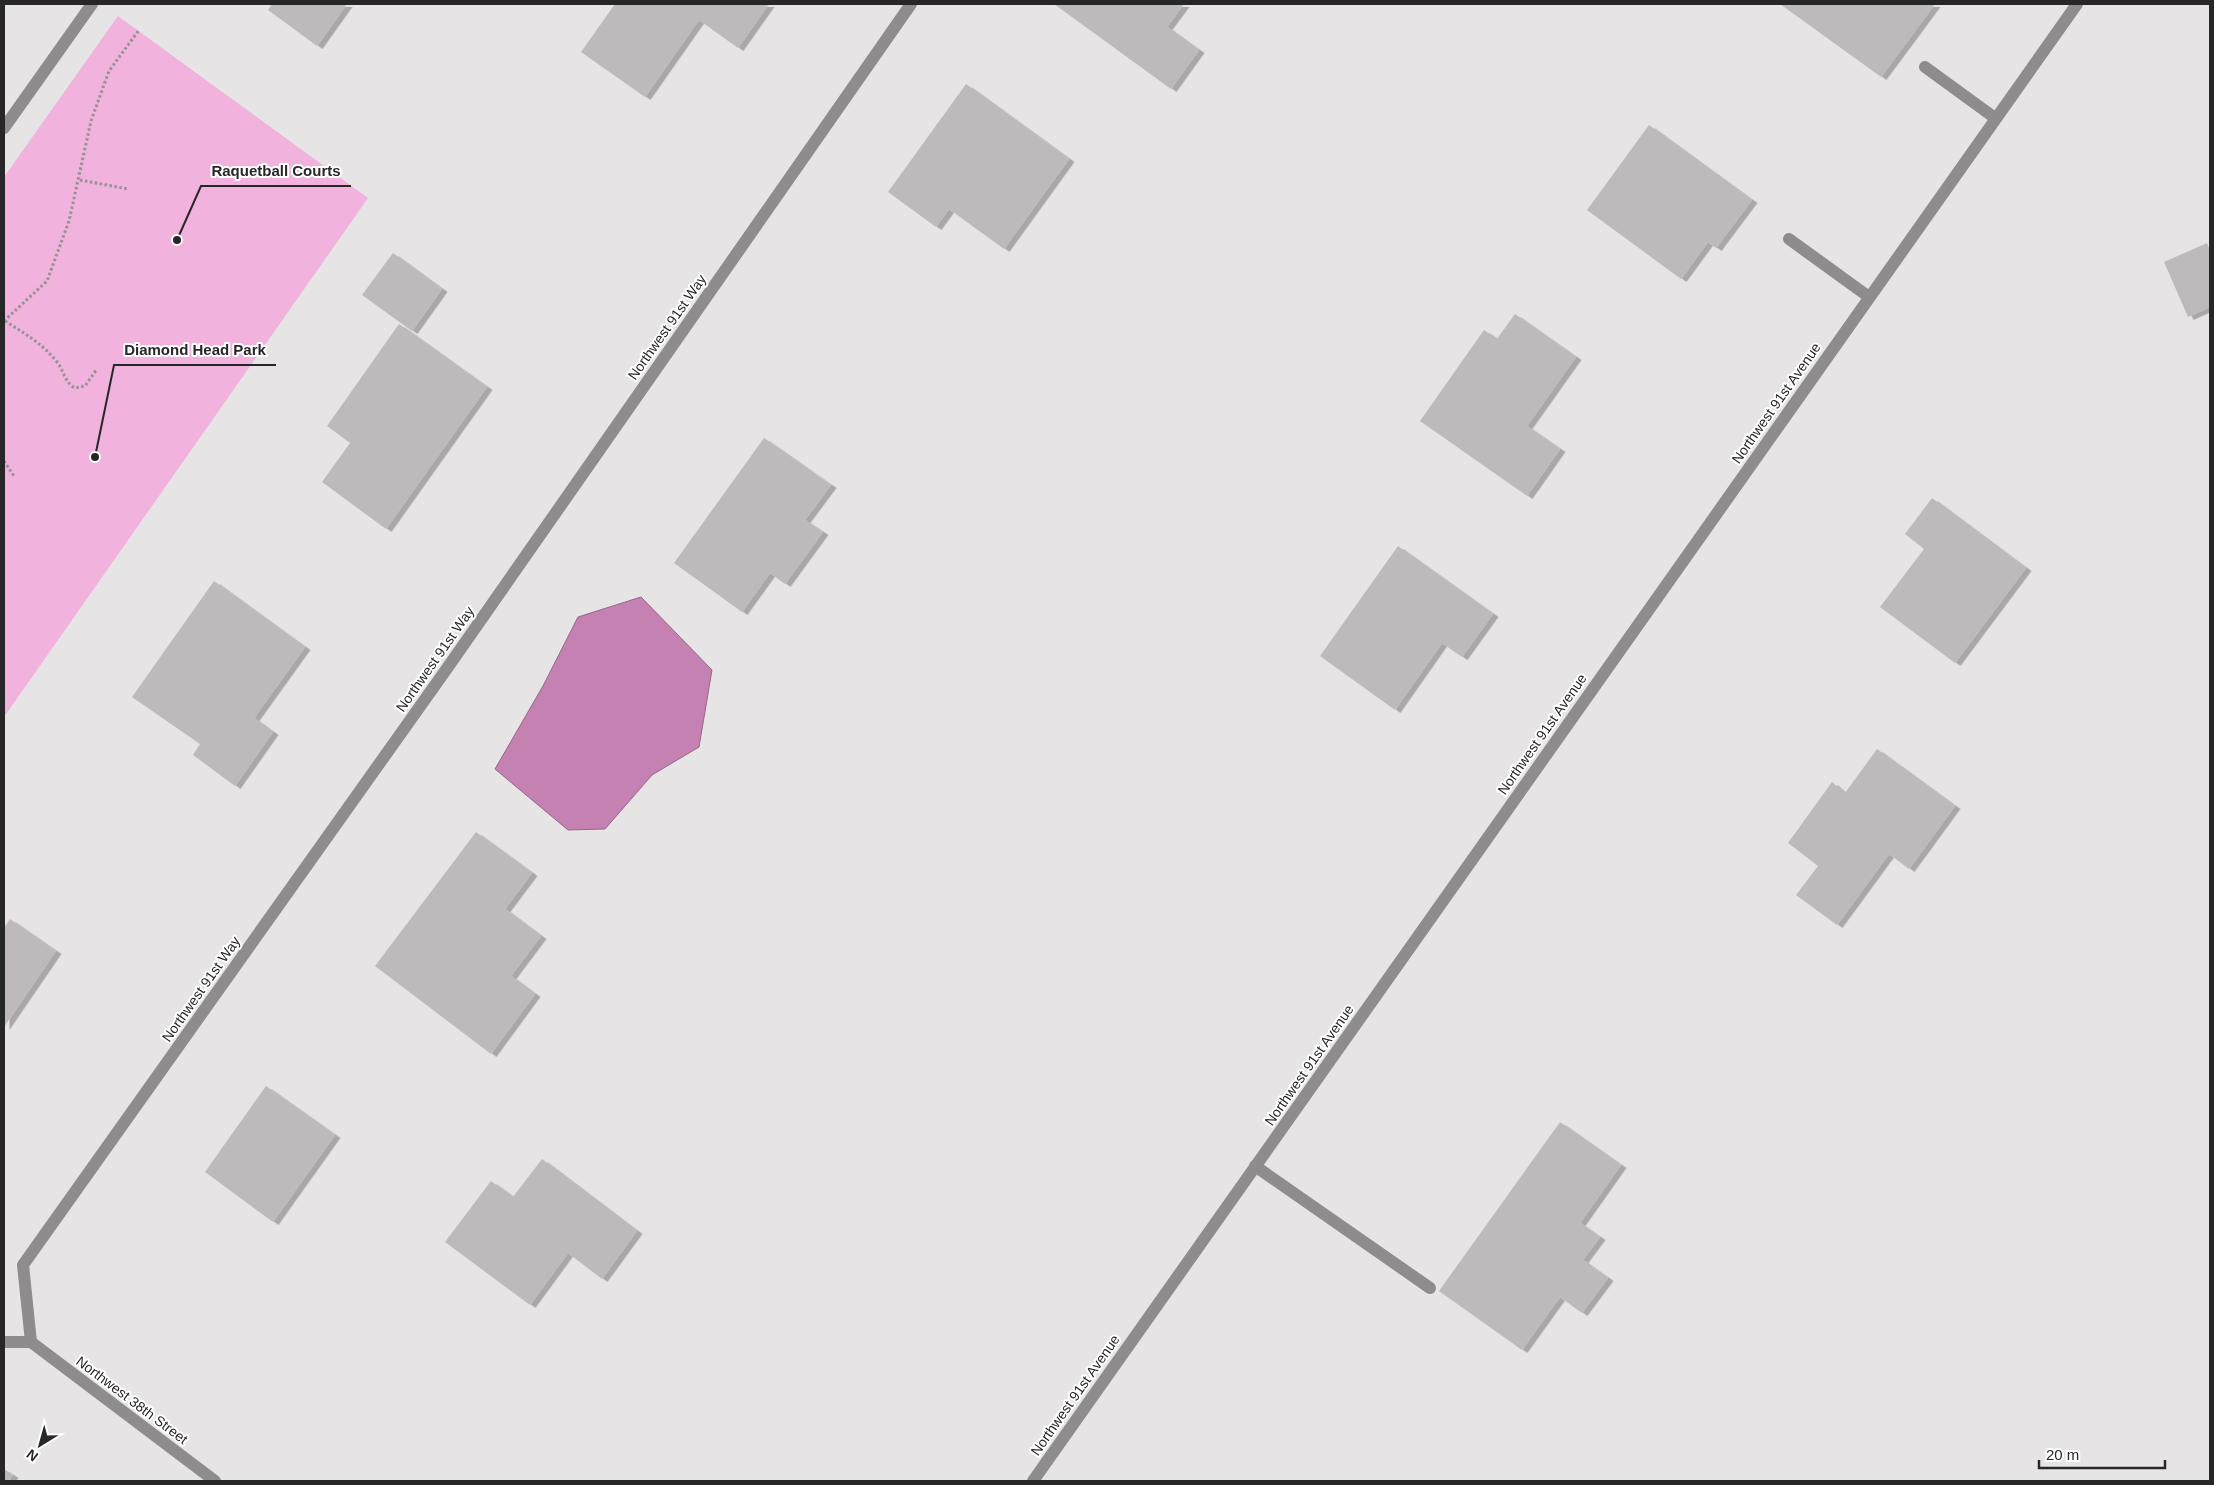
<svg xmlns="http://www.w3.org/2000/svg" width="2214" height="1485" font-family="Arial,sans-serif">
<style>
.green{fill:#f1b2dd}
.water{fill:#c581b1;stroke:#966688}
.building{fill:#bebabc;filter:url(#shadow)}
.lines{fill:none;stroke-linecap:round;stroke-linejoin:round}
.path{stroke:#949293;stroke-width:3;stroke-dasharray:2.5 2.5;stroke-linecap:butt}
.minor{stroke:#8e8c8d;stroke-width:12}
.labels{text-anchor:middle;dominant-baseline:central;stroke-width:4;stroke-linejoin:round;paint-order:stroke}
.street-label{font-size:14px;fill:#282728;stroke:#fff}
.leader{fill:none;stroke:#282728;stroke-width:2}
.callout-dot{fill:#282728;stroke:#fff;stroke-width:2}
.callout-label{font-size:15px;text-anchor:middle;font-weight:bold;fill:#282728;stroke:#fff;stroke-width:4;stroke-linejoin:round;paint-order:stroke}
</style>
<defs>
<filter id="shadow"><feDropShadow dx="5.5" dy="3" stdDeviation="0" flood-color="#0004"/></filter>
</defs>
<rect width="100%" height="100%" fill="#e7e4e6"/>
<path class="green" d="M 118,16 L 368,198 L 4,717 L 4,177 Z"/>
<path class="water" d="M 641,597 L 712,670 L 699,747 L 652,775 L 605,829 L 568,830 L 495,769 L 543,686 L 578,617 Z"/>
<path class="building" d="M 272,4 L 347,4 L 317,46 L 268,10 Z
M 615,4 L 769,4 L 738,48 L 699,20 L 645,97 L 581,52 Z
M 1054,4 L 1184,4 L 1167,27 L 1199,50 L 1171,89 Z
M 1780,4 L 1935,4 L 1881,77 Z
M 966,84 L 1069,159 L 1004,249 L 949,209 L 936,227 L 888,192 Z
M 1649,125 L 1752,200 L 1716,248 L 1708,242 L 1681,279 L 1587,210 Z
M 2207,243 L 2210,251 L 2210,307 L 2188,317 L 2164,262 Z
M 393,253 L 442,289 L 412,331 L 362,295 Z
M 1515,314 L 1576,357 L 1527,426 L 1560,449 L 1527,496 L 1420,421 L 1484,330 L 1497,339 Z
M 399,324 L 487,387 L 386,529 L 322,482 L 350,443 L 327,426 Z
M 764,438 L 831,485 L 805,520 L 823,532 L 785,584 L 770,573 L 742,612 L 674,563 Z
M 1932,498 L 2026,568 L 1955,663 L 1880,607 L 1924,549 L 1905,534 Z
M 1398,546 L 1493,614 L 1462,657 L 1442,643 L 1395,710 L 1320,656 Z
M 214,581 L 305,647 L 254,718 L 273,732 L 235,786 L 193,755 L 200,744 L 132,697 Z
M 1877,749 L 1955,806 L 1909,869 L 1889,854 L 1837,925 L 1796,895 L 1818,866 L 1788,843 L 1832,782 L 1845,793 Z
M 476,832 L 532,873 L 505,909 L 541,936 L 511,976 L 535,994 L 491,1054 L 375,966 Z
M 10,919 L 56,951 L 4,1027 L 4,928 Z
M 266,1086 L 335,1135 L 273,1222 L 205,1172 Z
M 1560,1122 L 1621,1165 L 1580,1223 L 1600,1237 L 1583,1260 L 1608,1278 L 1582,1313 L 1560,1297 L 1522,1350 L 1439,1291 Z
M 542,1159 L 637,1231 L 602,1279 L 568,1253 L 530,1305 L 445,1242 L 491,1181 L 513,1197 Z
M 4,1469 L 13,1475 L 8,1481 L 4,1481 Z"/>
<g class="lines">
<path class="path" d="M 80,180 L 128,189
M 4,321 L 47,281 L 69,221 L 91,121 L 109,71 L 139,30
M 5,321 C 24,333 43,344 57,362 C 64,371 65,383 75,388 L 85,386 L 97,369
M 4,461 L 14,476"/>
<path class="minor" d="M 1925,67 L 1995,118
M 4,128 L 92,4
M 1789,239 L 1869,297
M 1255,1166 L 1430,1288
M 4,1342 L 31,1342
M 31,1342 L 23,1265 L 448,667 L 911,4
M 31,1342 L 215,1481
M 1033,1481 L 2077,4"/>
</g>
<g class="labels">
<g class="street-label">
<text transform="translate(667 327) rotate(-55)">Northwest 91st Way</text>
<text transform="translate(1776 403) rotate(-55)">Northwest 91st Avenue</text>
<text transform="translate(435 659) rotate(-55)">Northwest 91st Way</text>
<text transform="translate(1542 734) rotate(-55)">Northwest 91st Avenue</text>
<text transform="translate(201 989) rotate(-55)">Northwest 91st Way</text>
<text transform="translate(1309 1065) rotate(-55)">Northwest 91st Avenue</text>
<text transform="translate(1075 1395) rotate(-55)">Northwest 91st Avenue</text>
<text transform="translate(132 1400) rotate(37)">Northwest 38th Street</text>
</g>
</g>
<path class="leader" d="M177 240L201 186H351M95 457L114 365H276"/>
<g class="callout-dot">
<circle cx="177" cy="240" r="5"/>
<circle cx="95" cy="457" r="5"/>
</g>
<g class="callout-label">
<text x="276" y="176">Raquetball Courts</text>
<text x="195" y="355">Diamond Head Park</text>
</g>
<rect width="2214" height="1485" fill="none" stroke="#282728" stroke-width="10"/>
<g transform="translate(40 1445) rotate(217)" stroke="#ffffff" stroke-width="4" paint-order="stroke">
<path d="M0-4L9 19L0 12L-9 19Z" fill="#282728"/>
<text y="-8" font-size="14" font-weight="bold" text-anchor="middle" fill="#282728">N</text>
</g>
<path d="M2039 1460v8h126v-8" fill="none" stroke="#282728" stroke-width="2.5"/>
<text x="2046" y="1460" font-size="15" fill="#282728" stroke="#ffffff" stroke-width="4" paint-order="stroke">20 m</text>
</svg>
